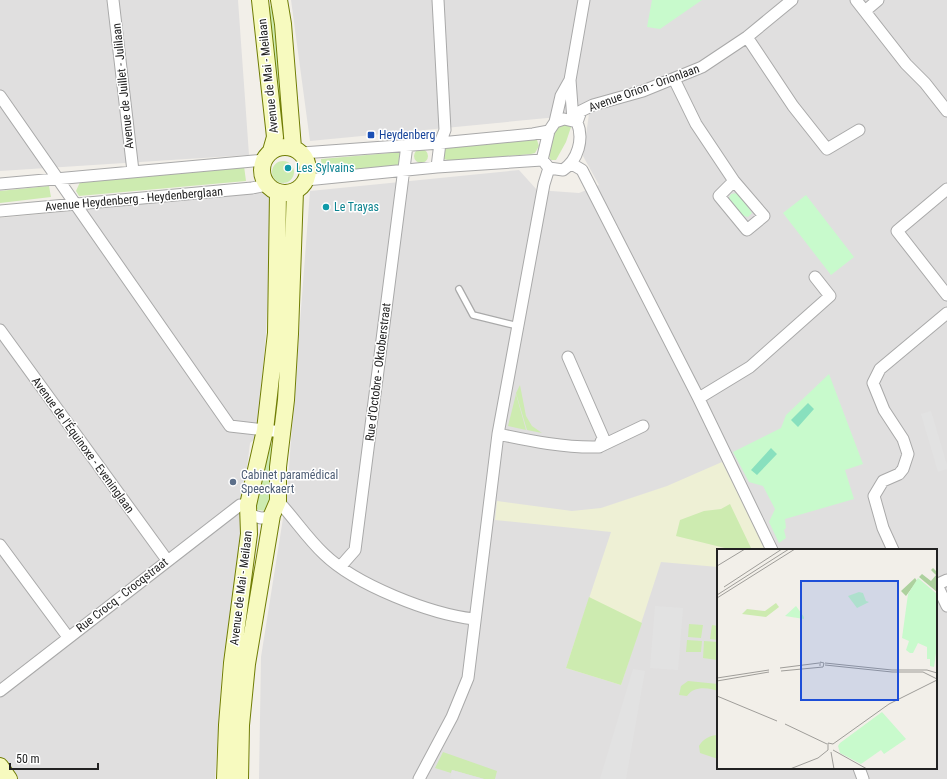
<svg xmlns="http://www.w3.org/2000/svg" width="947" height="779" font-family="'Roboto Condensed',sans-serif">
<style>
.residential{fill:#e0dfdf;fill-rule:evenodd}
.farmland{fill:#eef0d5}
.grass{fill:#cdebb0}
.park{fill:#c8facc}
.pitch{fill:#88e0be}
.parking{fill:#e2e2e2}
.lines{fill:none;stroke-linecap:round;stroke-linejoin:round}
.lane-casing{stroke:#a9a9a9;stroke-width:8}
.street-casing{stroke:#a9a9a9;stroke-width:13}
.secondary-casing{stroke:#707d05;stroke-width:18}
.lane{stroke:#fff;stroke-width:5.5}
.street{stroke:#fff;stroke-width:11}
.secondary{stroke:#f7fabf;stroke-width:16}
.transit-dot{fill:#1a4fb4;stroke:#fff;stroke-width:1.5}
.culture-dot{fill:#0f9aa8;stroke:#fff;stroke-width:1.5}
.service-dot{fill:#5c6f8a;stroke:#fff;stroke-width:1.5}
.labels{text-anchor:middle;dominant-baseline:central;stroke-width:3;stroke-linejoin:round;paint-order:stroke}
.street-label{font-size:12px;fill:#222;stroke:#fff}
.transit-label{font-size:12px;fill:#164399;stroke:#fff;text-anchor:start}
.culture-label{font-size:12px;fill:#0d838f;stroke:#fff;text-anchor:start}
.service-label{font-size:12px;fill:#4e5e75;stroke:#fff;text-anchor:start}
.inset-road{fill:none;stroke:#9f9d99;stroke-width:1}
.view{fill:#1d4ed8;fill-opacity:0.15;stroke:#1d4ed8;stroke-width:2}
.inset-edge{fill:none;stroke:#222;stroke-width:2}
</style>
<rect width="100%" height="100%" fill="#f2efe9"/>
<path class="residential" d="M 0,0 L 238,0 L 249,155 L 0,171 Z
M 291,0 L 947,0 L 947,779 L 259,779 L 261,657 L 287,493 L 310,191 L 519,170 L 537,190 L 579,193 L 599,185 L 583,156 L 589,114 L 310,141 ZM 718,550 L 936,550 L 936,768 L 718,768 Z
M 264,192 L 272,198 L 266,333 L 259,415 L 255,439 L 250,443 L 247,468 L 250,472 L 222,668 L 215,779 L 0,779 L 0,218 Z"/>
<path class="farmland" d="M 722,462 L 767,550 L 718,550 L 718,567 L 661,562 L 621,685 L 566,668 L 611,532 L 495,520 L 497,501 L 572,511 L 601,508 L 667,486 Z"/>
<path class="grass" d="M 273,6 L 286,131 L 277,132 L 265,7 Z
M 563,123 L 571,127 L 566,142 L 556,160 L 551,160 C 543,147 553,131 563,123 Z
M 534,138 L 537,140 L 539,146 L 535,153 L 531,154 L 451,161 L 444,159 L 442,155 L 445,147 Z
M414 156a7 7 0 1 1 14 0a7 7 0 1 1-14 0Z
M 401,152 L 402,166 L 322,173 L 321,159 Z
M272 172a11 11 0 1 1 22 0a11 11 0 1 1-22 0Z
M 244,166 L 246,181 L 79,196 L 76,191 L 80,182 Z
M 49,186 L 51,197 L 0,203 L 0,191 Z
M 520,385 L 526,416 L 532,426 L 542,433 L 527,430 L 516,393 Z
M 516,394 L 526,430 L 508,426 Z
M 272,444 L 274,445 L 274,490 L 265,511 L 258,510 L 254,505 L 269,445 Z
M 730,504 L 752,550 L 733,550 L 676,536 L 680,520 L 704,511 L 721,509 Z
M 589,597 L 642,623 L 621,685 L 566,668 Z
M 689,624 L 703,625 L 701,638 L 688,637 Z
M 712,625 L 718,626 L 718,640 L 710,639 Z
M 687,640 L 702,641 L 701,652 L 686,652 Z
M 704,641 L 718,642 L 717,660 L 703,658 Z
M 688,681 L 718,684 L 718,691 C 708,687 693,686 687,696 L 679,695 L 681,686 Z
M 718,735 L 718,759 L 700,753 L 699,746 C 703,739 710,735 718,735 Z
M 443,752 L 497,771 L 495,779 L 484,779 L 452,770 L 451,773 L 435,768 Z"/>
<path class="park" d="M 652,0 L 702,0 L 660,29 L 647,27 Z
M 738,193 L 752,213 L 748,217 L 741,215 L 729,198 L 731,194 Z
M 806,195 L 854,257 L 831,275 L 783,213 Z
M 829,374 L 863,464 L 845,470 L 854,499 L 785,519 L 786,528 L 784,530 L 786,538 L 779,543 L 769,522 L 775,509 L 763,486 L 749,482 L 733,452 L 781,428 L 786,415 Z"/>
<path class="pitch" d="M 808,403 L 814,409 L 798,427 L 791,420 Z
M 771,448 L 777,454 L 757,475 L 751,470 Z"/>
<path class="parking" d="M 931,411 L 947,465 L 947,469 L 938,472 L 921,414 Z
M 655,606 L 683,608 L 678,670 L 650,668 Z
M 633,669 L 645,671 L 626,779 L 600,779 Z
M 452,770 L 484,779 L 454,779 L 450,778 Z"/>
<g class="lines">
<g class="lane-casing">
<path id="lane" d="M 459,289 L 473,315 L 518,326"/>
</g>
<g class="street-casing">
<path id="street" d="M 113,0 L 133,171
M 856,0 L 906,64 L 925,83 L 947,111
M 865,11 L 878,0
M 747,37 L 793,106 L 827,149 L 859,130
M 674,79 L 696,124 L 734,181 L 719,196 L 747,230 L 764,216 L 734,181
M 0,96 L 230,426 L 282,432
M 573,120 L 570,80 L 584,0
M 577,122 L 581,111 L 593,105 L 643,91 L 702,67 L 747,37 L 792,0
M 302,153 L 440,143 L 533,134 L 549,131
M 542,160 L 549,131 L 555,122 L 561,96 L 570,80
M 545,163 L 549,168 L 563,170 C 578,160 584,139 577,122 L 564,119 L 555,122
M 572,164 L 582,170 L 698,397 L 772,550
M 437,167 L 440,143 L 445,130 L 438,0
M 306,180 L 437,167 L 542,160
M 0,184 L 264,160
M 947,189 L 897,231 L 947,295
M 0,211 L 252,188 L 267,185
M 0,330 L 167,560
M 699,398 L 750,367 L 830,296 L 815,277
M 498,434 C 531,441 565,448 599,447 L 603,437 L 568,357
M 599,447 L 643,426
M 278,501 C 294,518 307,538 324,554 C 356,585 430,614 474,619
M 248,513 C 257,518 263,520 272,515
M 0,545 L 68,637
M 893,550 L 883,528 L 874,496 L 883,481 L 899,474 L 903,469 L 908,454 L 903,439 L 884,410 L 873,383 L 880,369 L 947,313
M 340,567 L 355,550 L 407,145
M 936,585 L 947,580
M 937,585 L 947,606
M 0,691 L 240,505 L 248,505
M 859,768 L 863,779
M 419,779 L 452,717 L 468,678 L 498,434 L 544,184 L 549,168"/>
</g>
<g class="secondary-casing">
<path id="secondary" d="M 260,0 L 275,137 L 271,151
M 279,0 L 283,24 L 293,148
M262 170a23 23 0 1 1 46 0a23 23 0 1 1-46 0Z
M 0,766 L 9,779
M 225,779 L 227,725 L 232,663 L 249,534 L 248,505 L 265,430 L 276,333 L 278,192
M 240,779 L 241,725 L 247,664 L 272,515 L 278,501 L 278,467 L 286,400 L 290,334 L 295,191"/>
</g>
<use href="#lane" class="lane"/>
<use href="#street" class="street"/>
<use href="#secondary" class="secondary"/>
</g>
<rect class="transit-dot" x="367" y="131" width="8" height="8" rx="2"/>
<g class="culture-dot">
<circle cx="288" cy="168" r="4"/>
<circle cx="326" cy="207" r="4"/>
</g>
<circle class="service-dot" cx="233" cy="482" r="4"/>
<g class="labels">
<g class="street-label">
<text transform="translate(268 76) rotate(-96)">Avenue de Mai - Meilaan</text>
<text transform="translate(123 86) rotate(-96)">Avenue de Juillet - Julilaan</text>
<text transform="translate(644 88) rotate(-20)">Avenue Orion - Orionlaan</text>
<text transform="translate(134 199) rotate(-5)">Avenue Heydenberg - Heydenberglaan</text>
<text transform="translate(378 372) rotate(-83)">Rue d'Octobre - Oktoberstraat</text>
<text transform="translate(83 445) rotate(54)">Avenue de l'Équinoxe - Eveninglaan</text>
<text transform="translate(241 588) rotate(-83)">Avenue de Mai - Meilaan</text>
<text transform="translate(122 595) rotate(-38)">Rue Crocq - Crocqstraat</text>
</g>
<g class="transit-label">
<text x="379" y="135">Heydenberg</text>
</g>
<g class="culture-label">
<text x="296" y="168">Les Sylvains</text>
<text x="334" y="207">Le Trayas</text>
</g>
<g class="service-label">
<text x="241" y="475">Cabinet paramédical<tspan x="241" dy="14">Speeckaert</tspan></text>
</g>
</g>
<g transform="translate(717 549)">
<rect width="220" height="220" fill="#f2efe9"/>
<path d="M 59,54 L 62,58 L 49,68 L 25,65 L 30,60 L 48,62 Z" fill="#cdebb0"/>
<path d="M 216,19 L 220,23 L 220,43 L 202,28 L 205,25 L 214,32 L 219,26 L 214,21 ZM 198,29 L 200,32 L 189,47 L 184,42 Z" fill="#add19e"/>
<path d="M 201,29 L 220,45 L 220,97 L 217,118 L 213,117 L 213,110 L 210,110 L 210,98 L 201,94 L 196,104 L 193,104 L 189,101 L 192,92 L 185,89 L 191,45 ZM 142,43 L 146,44 L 149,52 L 152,53 L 140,59 L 131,47 ZM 79,57 L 87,68 L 87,70 L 68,67 ZM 165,163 L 189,190 L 167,205 L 164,201 L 144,215 L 123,204 L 121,197 L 123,194 Z" fill="#c8facc"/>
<path class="inset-road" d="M 0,17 L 28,0M 7,38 L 65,0M 0,46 L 72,0M 0,49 L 78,0M 108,114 L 175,121 L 210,121 L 220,124M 108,116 L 175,123 L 206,123 L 220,130M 63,119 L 102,114M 64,122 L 106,118 L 107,114 L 103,113 L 103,117M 0,129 L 52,121M 0,132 L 52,123M 0,147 L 60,172M 68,175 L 110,195M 116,195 L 172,155 L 220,131M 111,201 L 111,194 L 116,195M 116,201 L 150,220M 114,203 L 117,220M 73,220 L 101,209 L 111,201"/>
<path class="view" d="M 84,32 L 181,32 L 181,151 L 84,151 Z"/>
<rect width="220" height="220" class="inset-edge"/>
</g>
<path d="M10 763v6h88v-6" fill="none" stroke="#222222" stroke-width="2"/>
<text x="16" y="763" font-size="12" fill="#222222" stroke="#ffffff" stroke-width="3" paint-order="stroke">50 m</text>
</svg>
